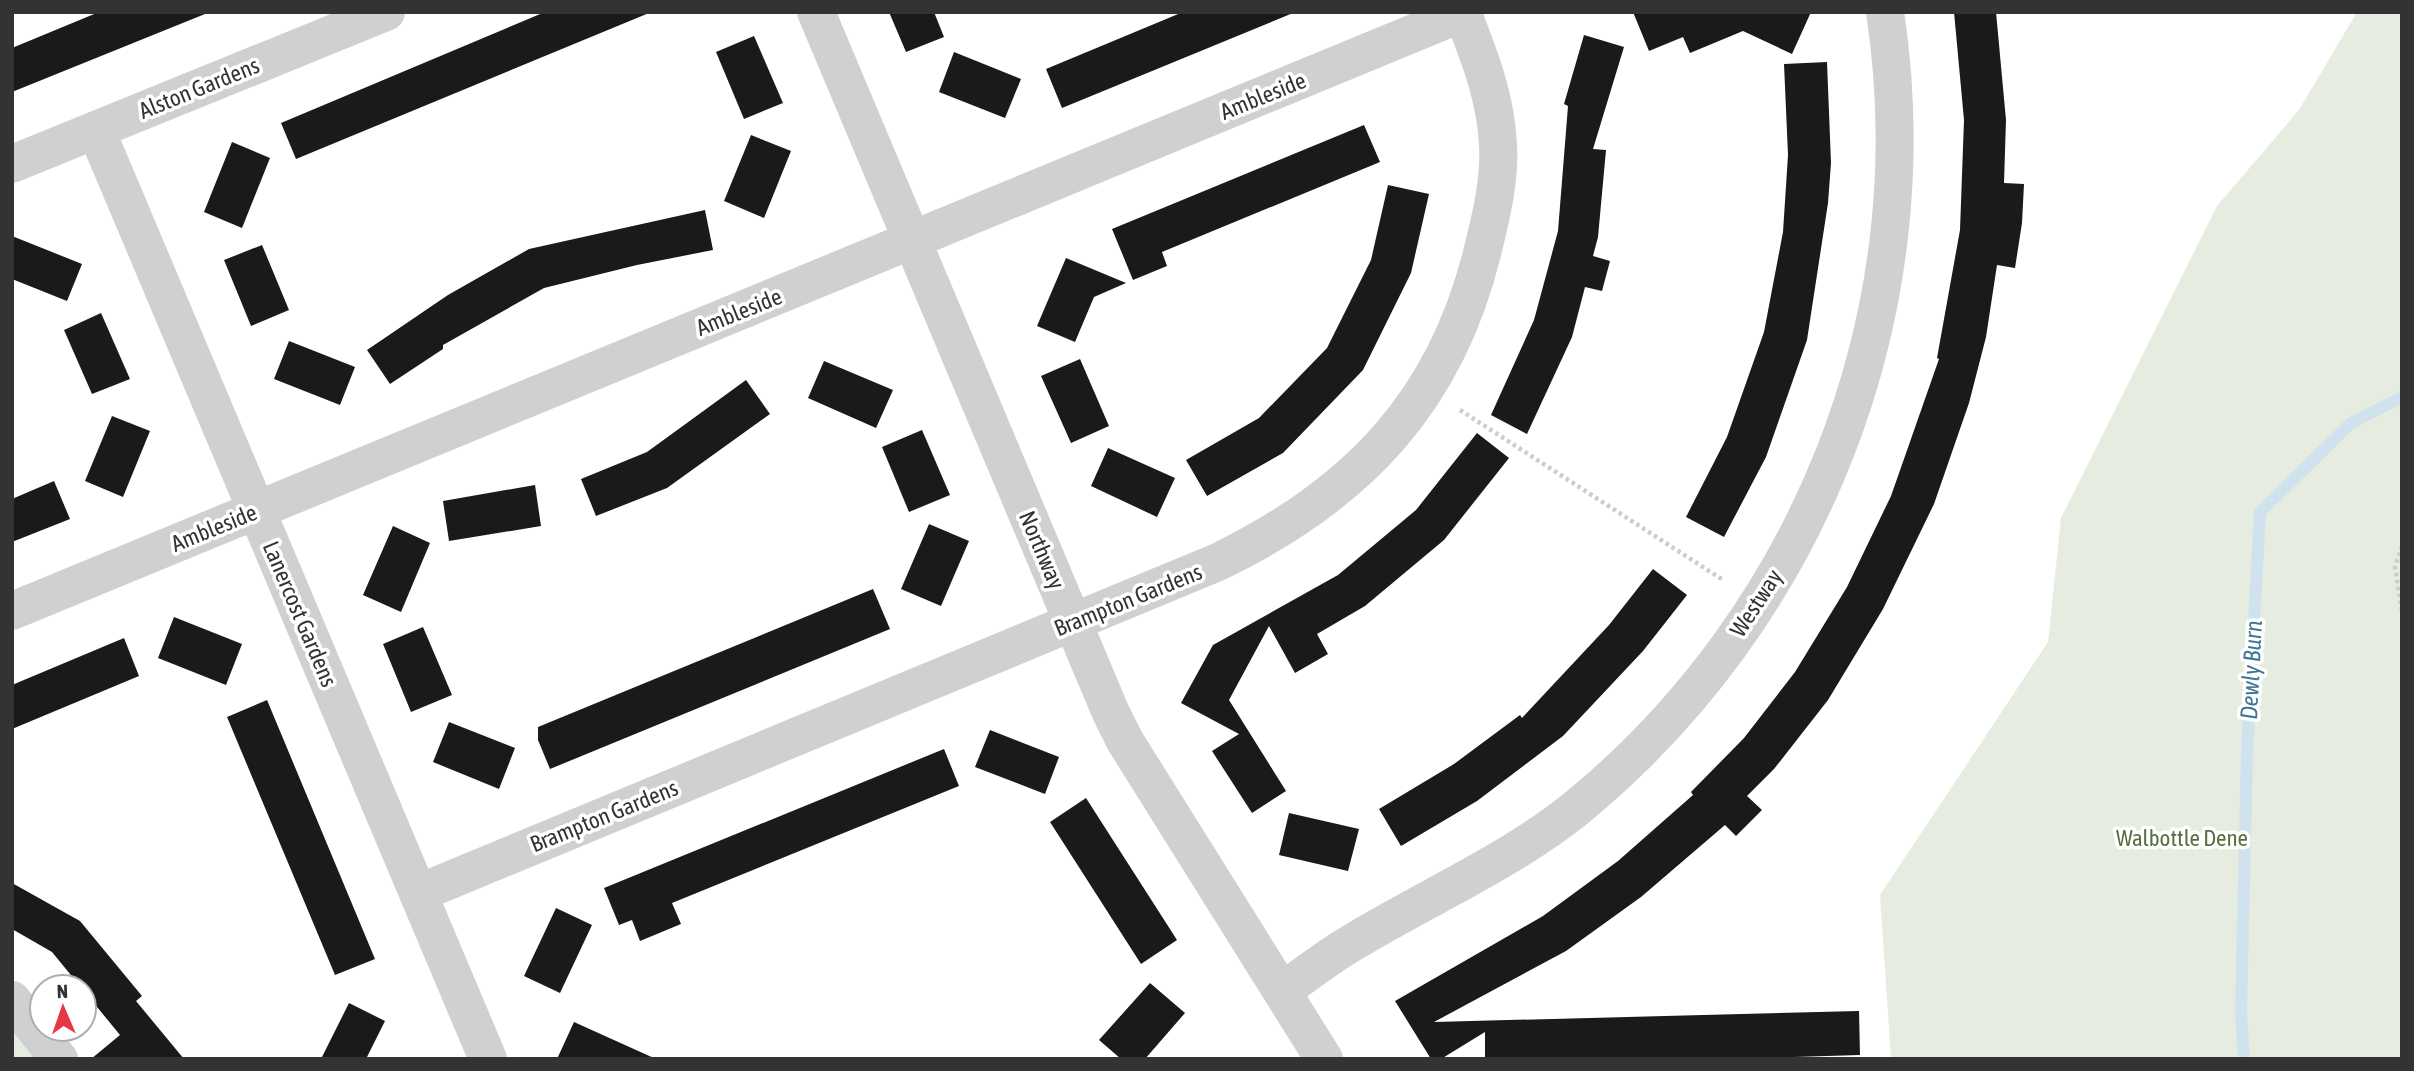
<svg xmlns="http://www.w3.org/2000/svg" width="2414" height="1071" font-family="'Asap Condensed',sans-serif">
<style>
.green{fill:#e6ecdf}
.lines{fill:none;stroke-linecap:round;stroke-linejoin:round}
.stream{stroke:#cfe2ee;stroke-width:12}
.building{fill:#1a1a1a}
.path{stroke:#cdcdcd;stroke-width:4.5;stroke-dasharray:3.5 3.5;stroke-linecap:butt}
.minor{stroke:#d0d0d0;stroke-width:38}
.labels{text-anchor:middle;dominant-baseline:central;stroke-width:7;stroke-linejoin:round;paint-order:stroke}
.street-label{font-size:23px;fill:#333;stroke:#fff}
.park-label{font-size:23px;fill:#56703f;stroke:#fff}
.water-label{font-size:24px;font-style:italic;fill:#3f7597;stroke:#fff}
</style>
<rect width="100%" height="100%" fill="#fff"/>
<path class="green" d="M 2357,12 L 2402,12 L 2402,1059 L 1891,1059 L 1880,895 L 2048,642 L 2061,518 L 2217,206 L 2299,110 Z
M 12,1021 L 37,1059 L 12,1059 Z"/>
<g class="lines">
<path class="stream" d="M 2244,1059 L 2241,1012 L 2247,752 L 2260,512 L 2351,423 L 2402,397"/>
</g>
<path class="building" d="M 99,12 L 205,14 L 12,92 L 12,48 Z
M 545,12 L 649,13 L 296,159 L 281,123 Z
M 889,12 L 934,12 L 944,37 L 906,52 Z
M 1183,12 L 1293,13 L 1062,108 L 1046,69 Z
M 1633,12 L 1811,12 L 1792,54 L 1743,31 L 1690,53 L 1683,37 L 1649,51 Z
M 1954,12 L 1996,12 L 2006,120 L 2004,183 L 2024,184 L 2022,223 L 2015,268 L 1997,265 L 1986,337 L 1969,403 L 1934,504 L 1883,609 L 1828,700 L 1774,769 L 1747,796 L 1762,810 L 1736,836 L 1725,825 L 1641,897 L 1566,951 L 1434,1022 L 1859,1011 L 1860,1055 L 1728,1059 L 1485,1059 L 1485,1032 L 1441,1059 L 1431,1059 L 1395,1001 L 1543,916 L 1618,861 L 1693,795 L 1691,792 L 1744,738 L 1795,672 L 1847,587 L 1891,496 L 1939,359 L 1937,358 L 1960,230 L 1964,120 Z
M 1584,35 L 1624,47 L 1593,149 L 1606,150 L 1598,237 L 1593,256 L 1610,261 L 1602,291 L 1585,287 L 1572,337 L 1527,434 L 1491,415 L 1534,320 L 1558,231 L 1568,106 L 1564,104 Z
M 754,36 L 783,103 L 744,119 L 716,52 Z
M 954,52 L 1021,79 L 1005,118 L 939,92 Z
M 1827,62 L 1831,163 L 1828,203 L 1807,340 L 1766,457 L 1724,537 L 1686,517 L 1727,437 L 1764,332 L 1783,232 L 1788,155 L 1784,64 Z
M 1364,125 L 1380,162 L 1162,252 L 1167,266 L 1133,280 L 1112,229 Z
M 751,135 L 791,151 L 764,218 L 724,201 Z
M 232,142 L 270,158 L 242,228 L 204,212 Z
M 1388,185 L 1429,194 L 1411,273 L 1363,370 L 1283,453 L 1207,496 L 1186,460 L 1259,418 L 1327,348 L 1371,260 Z
M 705,210 L 713,250 L 637,265 L 544,288 L 443,345 L 443,349 L 390,384 L 367,350 L 448,295 L 529,249 Z
M 12,236 L 82,264 L 67,301 L 12,279 Z
M 262,245 L 289,310 L 251,326 L 224,260 Z
M 1066,258 L 1126,283 L 1094,297 L 1075,342 L 1037,326 Z
M 101,313 L 130,379 L 92,394 L 64,330 Z
M 289,341 L 355,367 L 340,405 L 274,379 Z
M 1080,359 L 1109,426 L 1071,443 L 1041,376 Z
M 824,361 L 893,390 L 876,428 L 808,398 Z
M 746,380 L 770,414 L 667,488 L 596,516 L 581,479 L 647,452 Z
M 112,416 L 150,431 L 123,497 L 85,481 Z
M 922,430 L 950,495 L 909,512 L 882,447 Z
M 1477,433 L 1509,458 L 1444,540 L 1365,606 L 1317,634 L 1328,654 L 1295,673 L 1269,626 L 1229,700 L 1286,791 L 1252,813 L 1212,751 L 1239,734 L 1181,703 L 1213,645 L 1338,575 L 1416,510 Z
M 1108,448 L 1175,478 L 1157,517 L 1091,486 Z
M 54,481 L 70,519 L 12,542 L 12,499 Z
M 535,485 L 541,526 L 449,541 L 443,501 Z
M 929,524 L 969,541 L 941,606 L 901,589 Z
M 393,526 L 430,543 L 401,612 L 363,595 Z
M 1653,569 L 1687,595 L 1643,651 L 1563,736 L 1477,801 L 1401,846 L 1379,809 L 1454,764 L 1520,715 L 1522,718 L 1609,625 Z
M 873,589 L 890,629 L 550,769 L 538,740 L 538,727 Z
M 174,617 L 242,644 L 226,685 L 158,658 Z
M 423,627 L 452,695 L 411,712 L 383,644 Z
M 124,638 L 139,676 L 12,729 L 12,685 Z
M 267,700 L 375,959 L 335,975 L 227,717 Z
M 449,722 L 515,748 L 499,789 L 433,762 Z
M 990,730 L 1059,757 L 1045,794 L 975,767 Z
M 944,749 L 959,786 L 672,903 L 681,924 L 640,941 L 632,920 L 619,925 L 604,888 Z
M 1086,798 L 1177,940 L 1141,964 L 1050,822 Z
M 1289,813 L 1359,829 L 1348,871 L 1279,855 Z
M 12,883 L 80,921 L 142,996 L 136,1001 L 184,1059 L 91,1059 L 120,1035 L 52,952 L 12,929 Z
M 556,908 L 592,925 L 560,993 L 524,976 Z
M 1150,983 L 1185,1013 L 1145,1059 L 1121,1059 L 1099,1040 Z
M 349,1003 L 385,1021 L 366,1059 L 321,1059 Z
M 574,1022 L 656,1059 L 557,1059 Z"/>
<g class="lines">
<path class="path" d="M 1460,410 L 1723,580
M 2402,546 L 2395,567 L 2402,611"/>
<path class="minor" d="M 816,12 L 1111,713 L 1125,741 L 1324,1059
M 96,130 L 488,1059
M 12,164 L 386,12
M 12,611 L 1465,12
M 419,893 L 1218,562 C 1358,494 1448,400 1484,245 C 1492,213 1500,177 1498,145 C 1496,98 1479,55 1462,12
M 1283,990 C 1307,974 1330,955 1355,941 C 1428,897 1507,863 1574,810 C 1810,618 1931,313 1885,12
M 12,1000 L 59,1059"/>
</g>
<g class="labels">
<g class="street-label">
<text transform="translate(199 88) rotate(-22)">Alston Gardens</text>
<text transform="translate(1263 96) rotate(-22)">Ambleside</text>
<text transform="translate(739 312) rotate(-22)">Ambleside</text>
<text transform="translate(214 528) rotate(-22)">Ambleside</text>
<text transform="translate(1042 550) rotate(67)">Northway</text>
<text transform="translate(1128 600) rotate(-22)">Brampton Gardens</text>
<text transform="translate(1756 603) rotate(-57)">Westway</text>
<text transform="translate(300 614) rotate(67)">Lanercost Gardens</text>
<text transform="translate(604 816) rotate(-22)">Brampton Gardens</text>
</g>
<g class="park-label">
<text x="2182" y="838">Walbottle Dene</text>
</g>
<g class="water-label">
<text transform="translate(2251 670) rotate(-87)">Dewly Burn</text>
</g>
</g>
<rect width="2414" height="1071" fill="none" stroke="#333333" stroke-width="28"/>
<g transform="translate(63 1008) rotate(358)"><circle r="33" fill="#ffffff" stroke="#adadad" stroke-width="2"/>
<path d="M0-5L12 26L0 18L-12 26Z" fill="#e63946"/>
<text y="-10" font-size="19" font-weight="bold" text-anchor="middle" fill="#333333">N</text>
</g>
</svg>
